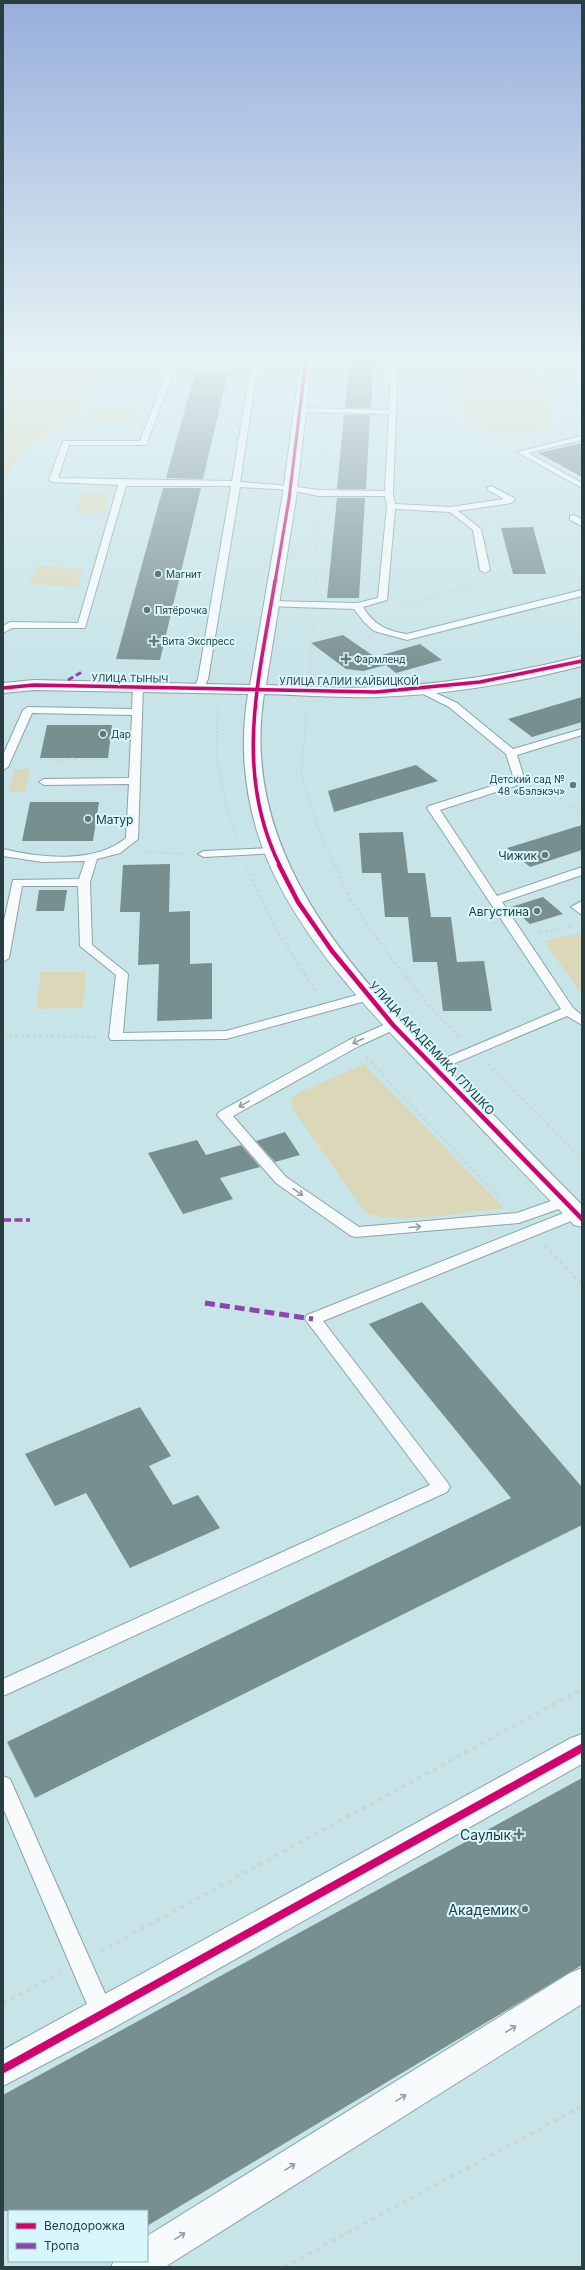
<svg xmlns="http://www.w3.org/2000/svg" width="585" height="2270" font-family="Inter,sans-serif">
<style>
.green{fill:#dad8b9}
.building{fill:#788f90}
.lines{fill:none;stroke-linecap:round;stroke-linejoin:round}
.service-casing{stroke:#8da3a6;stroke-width:2}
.minor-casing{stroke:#8da3a6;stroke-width:2}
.path-far4{stroke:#cdd6d7;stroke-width:1.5;stroke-dasharray:1.5 1.5;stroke-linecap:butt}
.path-far3{stroke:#cdd6d7;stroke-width:2;stroke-dasharray:2 2;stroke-linecap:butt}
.path-far2{stroke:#cdd6d7;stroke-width:2.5;stroke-dasharray:3 3;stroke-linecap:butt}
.path-far1{stroke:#cdd6d7;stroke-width:3;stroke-dasharray:3.5 3.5;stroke-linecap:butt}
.path{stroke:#cdd6d7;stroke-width:4;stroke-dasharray:4.5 4.5;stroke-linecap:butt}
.service{fill:#f7fbfc;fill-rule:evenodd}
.minor{fill:#f7fbfc;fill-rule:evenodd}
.quiet-far3{stroke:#8e44ad;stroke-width:2.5;stroke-dasharray:4.5 2.5;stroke-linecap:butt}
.quiet-far2{stroke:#8e44ad;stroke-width:3;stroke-dasharray:6 3;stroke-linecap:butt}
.quiet-far1{stroke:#8e44ad;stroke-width:3.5;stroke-dasharray:8 3.5;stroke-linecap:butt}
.quiet{stroke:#8e44ad;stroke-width:5;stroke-dasharray:10 5;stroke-linecap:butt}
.cycleway-far3-casing{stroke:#d8f7fc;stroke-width:4.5}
.cycleway-far2-casing{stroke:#d8f7fc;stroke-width:5.5}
.cycleway-far1-casing{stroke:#d8f7fc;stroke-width:7}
.cycleway-casing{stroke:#d8f7fc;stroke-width:10}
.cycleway-far3{stroke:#d6006c;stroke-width:3}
.cycleway-far2{stroke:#d6006c;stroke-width:3.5}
.cycleway-far1{stroke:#d6006c;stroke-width:4.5}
.cycleway{stroke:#d6006c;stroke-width:8}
.oneway{stroke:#909c9e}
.poi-dot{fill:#60787b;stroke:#d8f7fc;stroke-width:1.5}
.labels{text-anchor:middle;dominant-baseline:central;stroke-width:4;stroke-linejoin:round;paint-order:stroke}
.far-poi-label{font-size:10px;fill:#283e41;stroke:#d8f7fc;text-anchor:start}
.far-street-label{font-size:10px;fill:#283e41;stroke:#d8f7fc}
.poi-label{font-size:12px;fill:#283e41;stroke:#d8f7fc;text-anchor:end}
.street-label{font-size:12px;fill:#283e41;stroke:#d8f7fc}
.near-poi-label{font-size:14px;fill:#283e41;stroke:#d8f7fc;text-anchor:end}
</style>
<rect width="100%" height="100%" fill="#c7e4e8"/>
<path class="green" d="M 3,359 L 93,359 L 91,364 L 99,370 L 81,408 L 22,455 L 3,483 Z
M 475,359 C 491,358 530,356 538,372 C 545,385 548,403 553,417 L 551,424 C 537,439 478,438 464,421 C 460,415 453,378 453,370 L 458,365 Z
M 92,409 L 138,410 L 134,424 L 88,423 Z
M 82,493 L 110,493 L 103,514 L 74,514 Z
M 38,566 L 84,569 L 76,587 L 28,584 Z
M 14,769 L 30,769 L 25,792 L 9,792 Z
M 582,933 L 582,995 L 544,941 Z
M 41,972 L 86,972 L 83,1008 L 36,1009 Z
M 364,1064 L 504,1208 C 471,1211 392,1227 365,1212 L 294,1111 L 290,1102 L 294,1095 Z"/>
<path class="building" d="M 349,359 L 374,359 L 371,408 L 345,408 Z
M 195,373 L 228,373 L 203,479 L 166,478 Z
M 344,415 L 370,415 L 366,489 L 337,489 Z
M 582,443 L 582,477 L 538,453 Z
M 163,488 L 201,488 L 160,660 L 116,659 Z
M 337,498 L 365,498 L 359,598 L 327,598 Z
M 533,527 L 546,574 L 513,574 L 501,528 Z
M 343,635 L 375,657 L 420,644 L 442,660 L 396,673 L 386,665 L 363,671 L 346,669 L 311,643 Z
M 582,697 L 582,722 L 532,737 L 508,719 Z
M 47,725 L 112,725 L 108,758 L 40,758 Z
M 416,765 L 438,781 L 334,812 L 328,791 Z
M 30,802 L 99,802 L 93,841 L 22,841 Z
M 582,825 L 582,850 L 530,867 L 507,848 Z
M 403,832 L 408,873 L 425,873 L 431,917 L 451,917 L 457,962 L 484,961 L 492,1011 L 443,1011 L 437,962 L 413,962 L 408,917 L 385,917 L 381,873 L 362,873 L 359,833 Z
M 170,864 L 169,912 L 190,911 L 190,964 L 212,963 L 212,1019 L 157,1021 L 159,964 L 138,965 L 140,912 L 120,912 L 123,865 Z
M 39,890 L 67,890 L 64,911 L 36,911 Z
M 543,897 L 563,914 L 530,924 L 511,907 Z
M 285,1132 L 300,1155 L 275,1162 L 256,1141 Z
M 197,1140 L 206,1155 L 241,1145 L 260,1167 L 220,1178 L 233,1199 L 183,1214 L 148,1153 Z
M 422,1302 L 582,1487 L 582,1525 L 35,1798 L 7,1742 L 511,1498 L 369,1324 Z
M 140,1407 L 171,1456 L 149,1466 L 173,1505 L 198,1495 L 220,1528 L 130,1568 L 86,1493 L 55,1506 L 25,1454 Z
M 582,1778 L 582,1965 L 147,2226 L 147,2211 L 3,2211 L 3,2095 Z"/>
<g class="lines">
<g class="service-casing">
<path id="service" d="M 172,359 L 305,361 L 309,363 L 305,365 L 258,364 L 240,482 L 290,486 L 319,490 L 385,491 L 389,414 L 298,412 L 294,410 L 298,408 L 389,410 L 391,359 L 398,359 L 393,494 L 395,504 L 451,507 L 504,499 L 488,490 L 487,488 L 491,486 L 514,498 L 515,500 L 511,503 L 458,511 L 481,529 L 490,570 L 485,573 L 480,570 L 473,530 L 450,512 L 395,509 L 387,600 L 363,607 C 374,625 387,631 407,634 L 582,590 L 582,596 L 407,640 L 374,631 L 364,622 L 354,609 L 267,606 L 265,604 L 270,601 L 357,603 L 378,598 L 387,506 L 385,496 L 319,496 L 290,490 L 240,487 L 208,679 L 203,690 L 199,691 L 194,688 L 198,679 L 231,486 L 126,486 L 85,628 L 12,628 L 3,633 L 3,626 L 10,622 L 78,623 L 118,485 L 53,482 L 49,480 L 63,441 L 140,441 ZM 177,363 L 251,364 L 232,481 L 58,478 L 69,445 L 146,445 Z
M 582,436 L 582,440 L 528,453 L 582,483 L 582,488 L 517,452 Z
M 573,515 L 582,519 L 582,526 L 570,520 L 570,516 Z
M 138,684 L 143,687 L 138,839 L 120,853 L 97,859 L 90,882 L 92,945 L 128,974 L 123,1033 L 226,1031 L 368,992 L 374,996 L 373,999 L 226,1039 L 111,1040 L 109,1037 L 116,975 L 80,946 L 78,886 L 22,886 L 9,958 L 3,962 L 3,925 L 13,880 L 79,879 L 85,861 L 42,862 L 3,856 L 3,849 C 40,858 95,864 126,838 L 129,784 L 44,785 L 39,782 L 44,779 L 129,778 L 132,715 L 32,713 L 8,767 L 3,770 L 3,755 L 23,710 L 28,707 L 132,709 L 133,687 Z
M 423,687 L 457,703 L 513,749 L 582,729 L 582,735 L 517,755 L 525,781 L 524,783 L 440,810 L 497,896 L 582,867 L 582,875 L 502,902 L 573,1008 L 582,1015 L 582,1025 L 567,1016 L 434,1072 L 429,1071 L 427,1068 L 429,1065 L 561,1009 L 427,808 L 429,806 L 514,779 L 506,754 L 449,707 L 419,692 L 418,690 Z
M 274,848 L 278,849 L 280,851 L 278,853 L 204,857 L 198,854 L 204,851 Z
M 582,901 L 582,915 L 571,907 Z
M 393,1021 L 400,1025 L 398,1028 L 359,1046 L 233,1116 L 286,1177 L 359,1227 L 517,1213 L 565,1196 L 570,1197 L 572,1201 L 570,1205 L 519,1223 L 356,1237 L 351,1236 L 276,1183 L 217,1115 L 219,1112 L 349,1040 Z
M 576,1208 L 582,1211 L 581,1217 L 323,1321 L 447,1482 L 450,1487 L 447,1492 L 3,1696 L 3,1679 L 430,1485 L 305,1319 L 307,1315 Z
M 3,1776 L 10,1779 L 111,2007 L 114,2015 L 111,2023 L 103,2026 L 95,2023 L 3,1808 Z"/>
</g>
<g class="minor-casing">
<path id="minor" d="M 301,359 L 312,359 L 296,499 L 266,685 C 303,686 341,689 378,687 C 447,684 515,673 582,656 L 582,666 C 515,683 446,695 377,697 C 340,698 302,695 264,694 C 239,853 351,971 454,1075 C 497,1118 539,1162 582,1205 L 582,1227 L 574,1225 C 529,1179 485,1132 441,1086 C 377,1020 299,940 265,854 C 245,803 239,748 248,694 L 34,690 L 3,693 L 3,683 L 34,680 L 250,685 L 282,499 Z
M 582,1734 L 582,1764 L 115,2027 L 3,2086 L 3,2050 L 571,1738 Z
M 582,1968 L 582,2004 L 165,2267 L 111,2267 L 114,2261 L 147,2261 L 147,2236 L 570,1973 Z"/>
</g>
<path class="path-far4" d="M 329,394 L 334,359
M 320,476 L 326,427
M 494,525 L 548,514 L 557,518
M 315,582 L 317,509"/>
<path class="path-far3" d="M 315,588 L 315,581
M 398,607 L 476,584
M 309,673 L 313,621
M 218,707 L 216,754 L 225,800 L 237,837
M 307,709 L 301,772 L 316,824 L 335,866
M 110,741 L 118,741
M 52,764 L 74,758 L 80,765
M 538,780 L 582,814
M 13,781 L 26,781
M 96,821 L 112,828
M 97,821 L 114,821
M 144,852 L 185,854"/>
<path class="path-far2" d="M 335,865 L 352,902 L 388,954 L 434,1012 L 460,1037
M 247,868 L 275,928 L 317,993
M 539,933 L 573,926
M 3,1036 L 96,1037
M 366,1057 L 501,1200
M 488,1064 L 582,1159"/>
<path class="path-far1" d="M 545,1246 L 582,1284"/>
<path class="path" d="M 101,1951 L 582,1689
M 3,2004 L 60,1973
M 284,2267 L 582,2106"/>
<use href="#service" class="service"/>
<use href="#minor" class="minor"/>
<path class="quiet-far3" d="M 45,359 L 78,371"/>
<path class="quiet-far2" d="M 68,680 L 82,672"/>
<path class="quiet-far1" d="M 3,1220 L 30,1220"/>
<path class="quiet" d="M 205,1303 L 313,1319"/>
<g class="cycleway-far3-casing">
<path id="cycleway-far3" d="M 275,582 L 289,499 L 306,359"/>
</g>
<g class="cycleway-far2-casing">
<path id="cycleway-far2" d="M 275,581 C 259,679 233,771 280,866
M 3,688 L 34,685 L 376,692 L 480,682 L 582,661"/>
</g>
<g class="cycleway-far1-casing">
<path id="cycleway-far1" d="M 279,865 L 298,902 L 332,951 L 393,1025 L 582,1219"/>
</g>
<g class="cycleway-casing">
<path id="cycleway" d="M 3,2069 L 582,1748"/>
</g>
<use href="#cycleway-far3" class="cycleway-far3"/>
<use href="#cycleway-far2" class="cycleway-far2"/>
<use href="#cycleway-far1" class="cycleway-far1"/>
<use href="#cycleway" class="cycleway"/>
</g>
<defs><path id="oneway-shaft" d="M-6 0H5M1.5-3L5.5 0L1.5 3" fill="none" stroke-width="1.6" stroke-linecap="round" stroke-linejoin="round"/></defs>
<g class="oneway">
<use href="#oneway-shaft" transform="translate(358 1041) rotate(155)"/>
<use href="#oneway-shaft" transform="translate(244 1104) rotate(151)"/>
<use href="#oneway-shaft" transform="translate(298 1192) rotate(35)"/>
<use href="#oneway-shaft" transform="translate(415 1227) rotate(-5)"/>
<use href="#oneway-shaft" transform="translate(511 2029) rotate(-32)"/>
<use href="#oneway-shaft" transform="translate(401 2098) rotate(-32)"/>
<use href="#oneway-shaft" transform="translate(290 2167) rotate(-32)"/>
<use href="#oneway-shaft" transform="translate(180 2236) rotate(-32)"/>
</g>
<linearGradient id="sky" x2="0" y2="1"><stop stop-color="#97aedb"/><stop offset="0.53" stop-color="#e6f3f5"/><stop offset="1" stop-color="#e6f3f5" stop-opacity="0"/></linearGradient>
<rect width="585" height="676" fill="url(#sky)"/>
<g class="poi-dot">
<circle cx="158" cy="574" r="4"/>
<circle cx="147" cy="610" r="4"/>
<path d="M152 635h4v4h4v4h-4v4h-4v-4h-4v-4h4z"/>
<path d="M344 653h4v4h4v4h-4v4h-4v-4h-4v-4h4z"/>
<circle cx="103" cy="734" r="4"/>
<circle cx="573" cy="785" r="4"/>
<circle cx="88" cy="819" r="4"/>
<circle cx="545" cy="855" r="4"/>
<circle cx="537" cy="911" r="4"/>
<path d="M517 1828h4v4h4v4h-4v4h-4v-4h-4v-4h4z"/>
<circle cx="525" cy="1909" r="4"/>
</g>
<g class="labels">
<g class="far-poi-label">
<text x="166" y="574">Магнит</text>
<text x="155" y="610">Пятёрочка</text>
<text x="162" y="641">Вита Экспресс</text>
<text x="354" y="659">Фармленд</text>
<text x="111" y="734">Дар</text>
<text x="565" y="779" text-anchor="end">Детский сад №<tspan x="565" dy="12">48 «Бэлэкэч»</tspan></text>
</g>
<g class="far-street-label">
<text transform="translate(130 678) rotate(1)">УЛИЦА ТЫНЫЧ</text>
<text x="349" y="681">УЛИЦА ГАЛИИ КАЙБИЦКОЙ</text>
</g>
<g class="poi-label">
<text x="96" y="819" text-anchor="start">Матур</text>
<text x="537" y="855">Чижик</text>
<text x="529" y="911">Августина</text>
</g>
<g class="street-label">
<text transform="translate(432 1048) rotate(47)">УЛИЦА АКАДЕМИКА ГЛУШКО</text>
</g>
<g class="near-poi-label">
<text x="511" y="1834">Саулык</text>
<text x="517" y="1909">Академик</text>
</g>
</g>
<rect width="585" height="2270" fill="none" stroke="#283e41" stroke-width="8"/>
<rect x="8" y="2210" width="140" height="52" fill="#d8f7fc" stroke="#92adb1"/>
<rect x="16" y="2223" width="20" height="6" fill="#d6006c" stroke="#92adb1"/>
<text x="44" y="2230" font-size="12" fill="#283e41">Велодорожка</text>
<rect x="16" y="2243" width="20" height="6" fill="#8e44ad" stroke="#92adb1"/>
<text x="44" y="2250" font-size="12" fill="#283e41">Тропа</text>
</svg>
